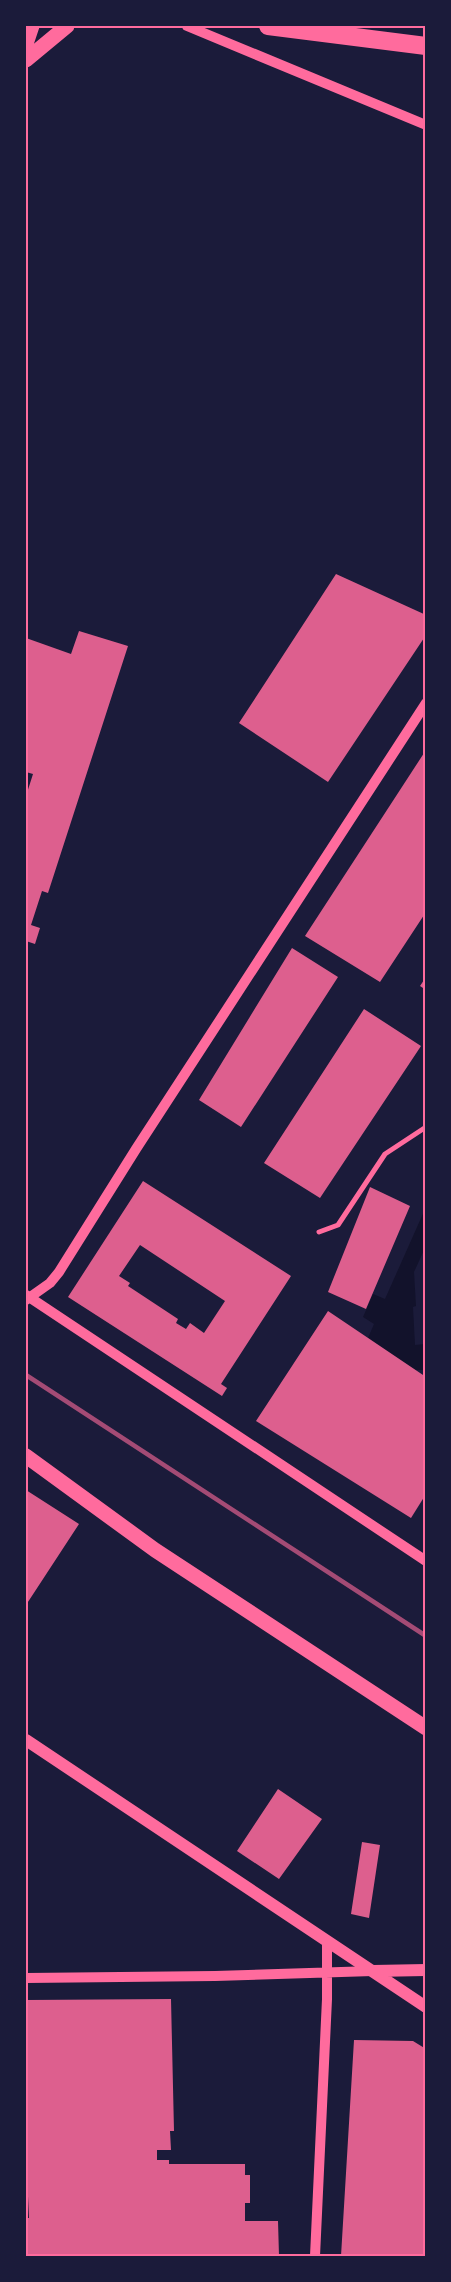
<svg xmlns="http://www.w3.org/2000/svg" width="451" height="2282" font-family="'Zilla Slab',serif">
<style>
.water{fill:#12122b}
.building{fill:#dd5f8e;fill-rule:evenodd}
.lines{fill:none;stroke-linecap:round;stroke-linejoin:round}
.pedestrian{stroke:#ff6b9d;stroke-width:5}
.tertiary{stroke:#ff6b9d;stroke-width:10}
.secondary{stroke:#ff6b9d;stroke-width:12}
.primary{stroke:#ff6b9d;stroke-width:15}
.motorway{stroke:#ff6b9d;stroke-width:18}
.rail{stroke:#a44b75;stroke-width:4.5}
.neatline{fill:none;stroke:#ff6b9d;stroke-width:2}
</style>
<rect width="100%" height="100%" fill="#1b1b3a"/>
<path class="water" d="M 425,1209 L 425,1248 L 414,1272 L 416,1306 L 413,1307 L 415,1345 L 425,1344 L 425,1370 L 415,1370 L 368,1338 L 374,1324 L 363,1317 L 373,1294 L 385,1299 Z"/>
<path class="building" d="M 336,574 L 426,615 L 426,635 L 328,782 L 239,723 Z
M 79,631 L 128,646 L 48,893 L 42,891 L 31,925 L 40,928 L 35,944 L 26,941 L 26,796 L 33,774 L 26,772 L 26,638 L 71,654 Z
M 426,750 L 426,912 L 380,982 L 305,936 Z
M 292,948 L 338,977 L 241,1127 L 199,1100 Z
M 426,977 L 426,990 L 420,986 Z
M 364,1009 L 421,1046 L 320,1198 L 264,1163 Z
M 143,1181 L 291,1276 L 221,1384 L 227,1388 L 222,1396 L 68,1297 ZM 140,1245 L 225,1301 L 204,1333 L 190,1323 L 186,1329 L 176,1323 L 178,1319 L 128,1286 L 130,1283 L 119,1276 Z
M 370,1187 L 410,1206 L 366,1309 L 328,1292 Z
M 328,1311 L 426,1377 L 426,1494 L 411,1518 L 256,1421 Z
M 26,1490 L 79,1524 L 26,1605 Z
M 278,1789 L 322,1819 L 279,1879 L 237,1851 Z
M 362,1842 L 380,1845 L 369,1918 L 351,1914 Z
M 171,1999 L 174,2131 L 170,2131 L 171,2150 L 157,2150 L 157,2160 L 169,2160 L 169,2164 L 245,2164 L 245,2175 L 250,2175 L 250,2203 L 245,2203 L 245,2221 L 278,2221 L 279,2256 L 26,2256 L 26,2218 L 29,2218 L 26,2153 L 26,2000 Z
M 354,2040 L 413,2041 L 426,2049 L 426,2256 L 341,2256 Z"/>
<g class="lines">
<path class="pedestrian" d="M 319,1232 L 338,1225 L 385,1154 L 426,1127"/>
<path class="tertiary" d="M 187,26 L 426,125
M 26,1295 L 426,1561
M 26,1300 L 50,1283 L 59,1272 L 136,1149 L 426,703
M 26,1978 L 215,1976 L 373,1971
M 315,2256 L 327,1999 L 327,1941"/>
<path class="secondary" d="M 26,1740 L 426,2007
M 373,1971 L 426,1970"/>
<path class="primary" d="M 26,44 L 32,26
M 26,60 L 67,26
M 26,1456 L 155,1550 L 426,1728"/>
<path class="motorway" d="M 268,26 L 426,46"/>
<path class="rail" d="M 26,1375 L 426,1636"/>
</g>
<rect width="451" height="2282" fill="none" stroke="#1b1b3a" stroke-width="54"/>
<rect x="27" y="27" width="397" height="2228" class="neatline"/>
</svg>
